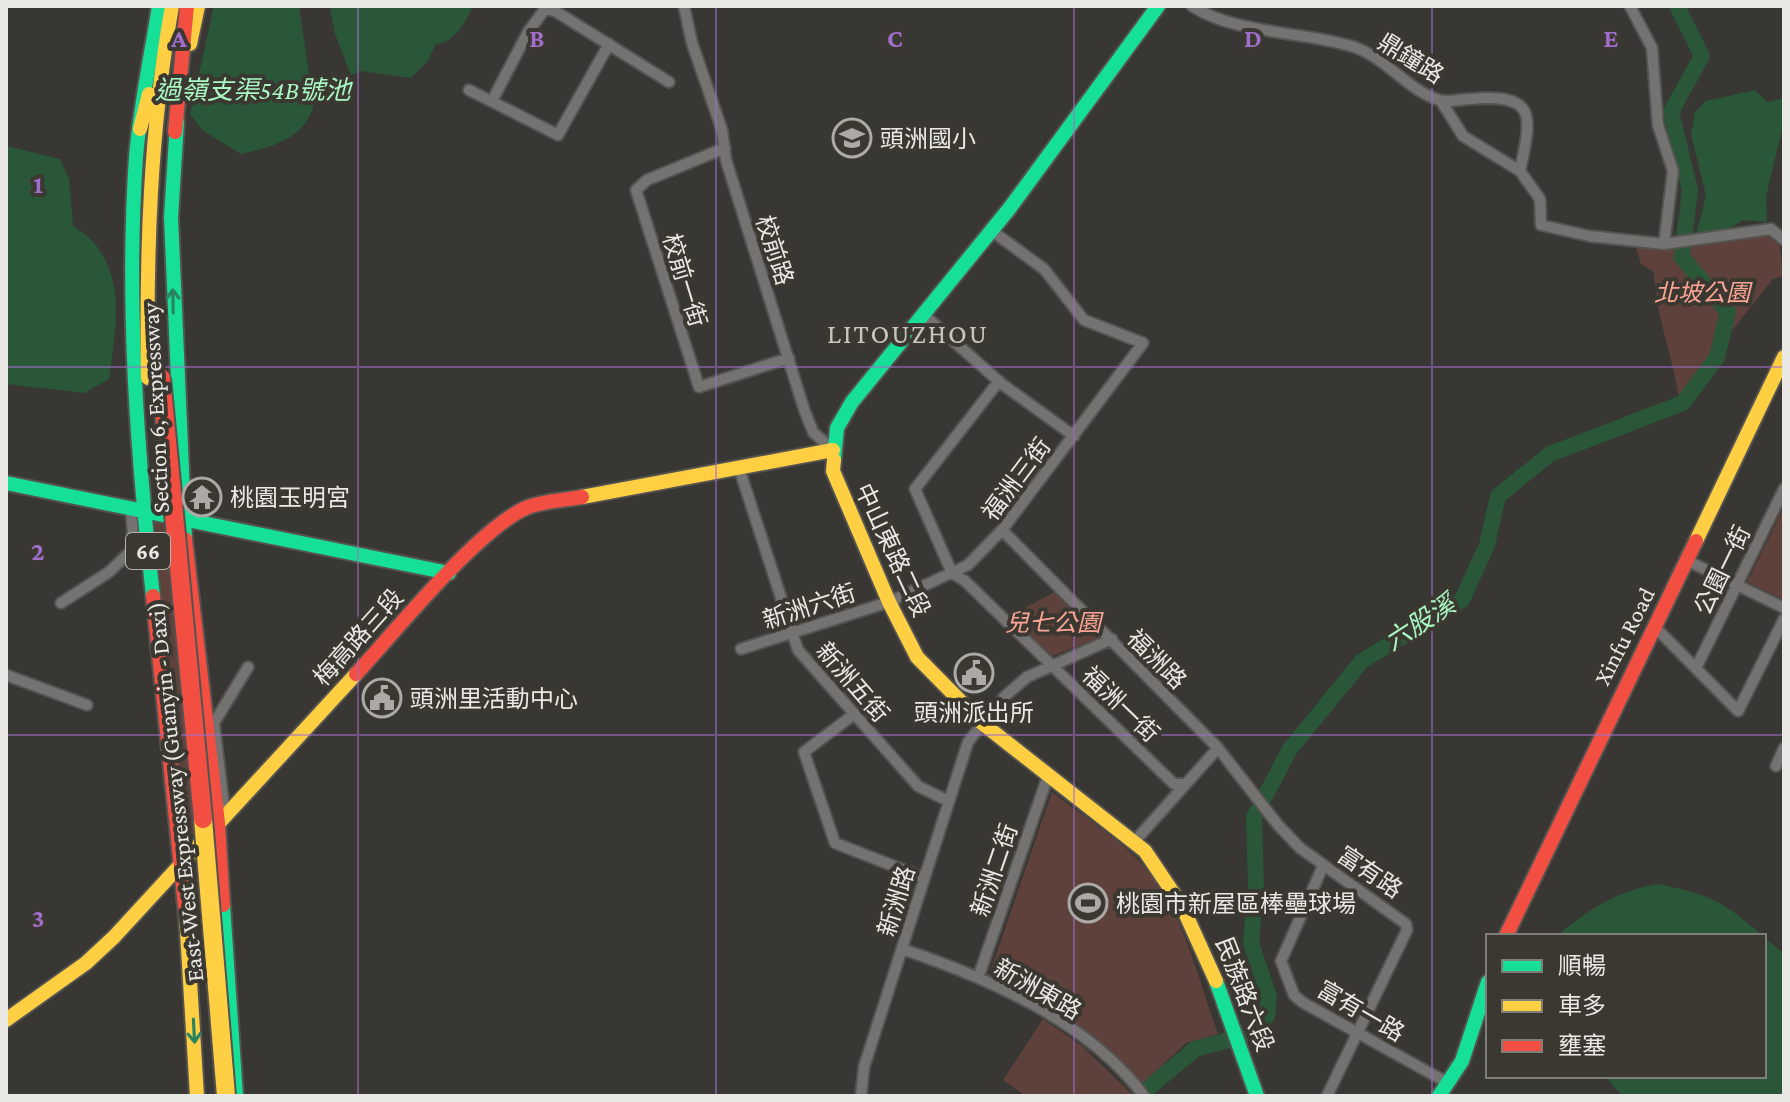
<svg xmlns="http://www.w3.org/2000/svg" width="1790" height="1102" font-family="'Crimson Pro','Noto Sans TC',serif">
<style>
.green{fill:#5e413a}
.water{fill:#295738}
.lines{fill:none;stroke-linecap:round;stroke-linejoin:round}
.river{stroke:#295738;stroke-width:16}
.street-casing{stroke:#545350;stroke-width:14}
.fast-casing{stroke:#545350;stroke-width:18}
.slow-casing{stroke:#545350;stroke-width:18}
.jam-casing{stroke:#545350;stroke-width:18}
.street{stroke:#747371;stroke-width:10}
.fast{stroke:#16e098;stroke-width:14}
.slow{stroke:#ffcf43;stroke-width:14}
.jam{stroke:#f24e42;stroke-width:14}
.slow-bridge-casing{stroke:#545350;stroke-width:22;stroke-linecap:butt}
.jam-bridge-casing{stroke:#545350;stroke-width:22;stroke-linecap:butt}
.slow-bridge{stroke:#ffcf43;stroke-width:18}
.jam-bridge{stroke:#f24e42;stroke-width:18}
.oneway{stroke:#2a845f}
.grid{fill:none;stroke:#a26ecc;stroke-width:2;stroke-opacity:0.55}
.labels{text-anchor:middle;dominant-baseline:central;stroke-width:8;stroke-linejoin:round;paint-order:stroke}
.shield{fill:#3a3831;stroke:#b4b3ae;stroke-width:2}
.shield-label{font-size:22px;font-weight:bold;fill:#e9e8e4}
.street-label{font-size:24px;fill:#e9e8e4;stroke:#3a3831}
.poi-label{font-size:24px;fill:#e9e8e4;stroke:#3a3831;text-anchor:start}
.park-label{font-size:24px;font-style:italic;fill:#fda594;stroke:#3a3831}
.water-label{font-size:26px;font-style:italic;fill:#a9f7c1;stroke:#3a3831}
.quarter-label{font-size:28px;letter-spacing:2px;fill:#c8c5bd;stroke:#3a3831}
.grid-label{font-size:26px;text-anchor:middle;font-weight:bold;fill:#a26ecc;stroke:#3a3831;stroke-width:8;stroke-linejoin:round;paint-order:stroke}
</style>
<rect width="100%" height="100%" fill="#383733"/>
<path class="green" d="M 1768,232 L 1779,243 L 1784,275 L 1773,279 L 1679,397 C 1672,355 1656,315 1654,272 L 1641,264 L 1636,247 L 1664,249 Z
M 1784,507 L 1784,600 L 1747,582 Z
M 151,521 L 178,526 L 209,820 L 186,841 Z
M 1058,590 L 1099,632 L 1096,639 L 1052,656 L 1008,617 Z
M 1052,792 C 1085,818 1126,842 1151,875 C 1186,920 1199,982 1218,1034 L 1186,1043 L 1143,1083 L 1068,1021 L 989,975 Z
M 1043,1019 L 1082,1046 L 1134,1096 L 1026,1096 L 1003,1080 Z"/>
<path class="water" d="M 214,6 L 299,6 L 314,106 C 303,139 273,147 241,154 L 202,130 L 190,114 Z
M 330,6 L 473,6 C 463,26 458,39 435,45 L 428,61 L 411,78 L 361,71 L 351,75 L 335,34 Z
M 1755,90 L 1767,102 L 1784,98 L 1784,121 L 1766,197 L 1767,222 L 1742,220 L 1730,229 L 1696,235 L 1706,196 L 1691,134 L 1695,112 L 1706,101 Z
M 6,146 L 60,159 L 69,179 L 73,226 C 129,259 117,324 109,379 L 84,393 L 6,384 Z
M 1657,884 C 1710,894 1723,901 1763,936 L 1557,936 C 1588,910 1616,891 1657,884 Z
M 1764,937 L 1784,954 L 1784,1096 L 1622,1096 L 1605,1076 L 1764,1076 Z"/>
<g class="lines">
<path class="river" d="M 1139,1096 L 1195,1049 L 1255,1033 L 1267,1016 L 1269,997 L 1251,943 L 1256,888 L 1254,817 L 1290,749 L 1362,661 L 1462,600 L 1487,545 L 1498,496 L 1550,454 L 1683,403 L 1717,357 L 1728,312 L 1682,257 L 1690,190 L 1671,112 L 1702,56 L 1677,6"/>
<g class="street-casing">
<path id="street" d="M 684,6 L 692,43 L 722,130 L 726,160 L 804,409 L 813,432 L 833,450
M 1192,6 C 1232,33 1304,32 1351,46 C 1385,56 1407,90 1439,100 C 1448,103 1461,99 1470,99 C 1539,93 1531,117 1520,171 L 1540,199 L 1541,225 L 1589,236 L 1664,244 L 1771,229 L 1784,240
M 1630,6 L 1652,48 L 1658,125 L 1673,171 L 1664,244
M 469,90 L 558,135 L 609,44
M 493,99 L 528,32 L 545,9 L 555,11 L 669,82
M 1441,101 L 1463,136 L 1520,171
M 725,148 L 647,180 L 636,190 L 699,387 L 789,358
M 923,314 L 1002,384 L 1074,436
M 999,381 L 915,489 L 952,573 L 965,581 L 1174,784 L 1184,784
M 739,468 L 798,650 L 918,786 L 948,801
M 1002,530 L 1218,748 L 1278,825 L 1300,848 L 1406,924 L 1407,930 L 1327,1096
M 1688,561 L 1784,608
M 61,603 L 109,572 L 134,548 L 131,509
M 1655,627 L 1738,711 L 1784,619
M 741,649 L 889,602 L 968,565 L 1002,530 L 1143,343 L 1084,320 L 1044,269 L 992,231
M 1696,668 L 1784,489
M 6,675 L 87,705
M 853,715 L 804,752 L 835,843 L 924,878
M 1776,766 L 1784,748
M 225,815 L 214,723 L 248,667
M 1134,842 L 1218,748
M 1323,866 L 1281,961 L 1294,995 L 1302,1002 L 1448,1083
M 902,949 C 988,978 1088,1021 1144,1096
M 978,978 L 1048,776
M 861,1096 L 864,1067 L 968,742 L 1004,697 L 1027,677 L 1112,639"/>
</g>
<g class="fast-casing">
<path id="fast" d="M 177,122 L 171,217 L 185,539
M 834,460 L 837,428 L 852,402 L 1009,209 L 1158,6
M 6,483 L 449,573
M 153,596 C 137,452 126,302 136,157 C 140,107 151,56 159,6
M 223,905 L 236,1096
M 1216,981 L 1257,1096
M 1439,1096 L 1462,1061 L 1488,982"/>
</g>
<g class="slow-casing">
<path id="slow" d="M 190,44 L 198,6
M 140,129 L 149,94
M 148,378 C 146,253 150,130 172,6
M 834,460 L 833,471 L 889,602 L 917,657 L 982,723 L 1145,851 L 1182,906 L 1216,981
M 582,497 L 833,450
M 1696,541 L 1784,357
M 186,916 L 197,1096
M 6,1020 L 86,963 L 114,937 L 356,674"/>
</g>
<g class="jam-casing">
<path id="jam" d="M 175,132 L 187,6
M 185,539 L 218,823 L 223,905
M 153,596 L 186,916
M 356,674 C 394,633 479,527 528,507 C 544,501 565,500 582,497
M 1506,936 L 1696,541"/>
</g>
<use href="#street" class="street"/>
<use href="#fast" class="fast"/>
<use href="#slow" class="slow"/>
<use href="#jam" class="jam"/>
<g class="slow-bridge-casing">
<path id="slow-bridge" d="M 203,819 L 226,1096"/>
</g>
<g class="jam-bridge-casing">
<path id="jam-bridge" d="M 161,378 L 203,819"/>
</g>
<use href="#slow-bridge" class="slow-bridge"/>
<use href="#jam-bridge" class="jam-bridge"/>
</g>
<defs><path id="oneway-shaft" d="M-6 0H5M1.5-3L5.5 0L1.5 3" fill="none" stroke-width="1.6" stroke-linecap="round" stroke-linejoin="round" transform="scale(2)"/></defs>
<g class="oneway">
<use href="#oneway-shaft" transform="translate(173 301) rotate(-91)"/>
<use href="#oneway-shaft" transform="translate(194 1031) rotate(87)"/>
</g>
<path class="grid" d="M 358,6 L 358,1096M 716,6 L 716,1096M 1074,6 L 1074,1096M 1432,6 L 1432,1096M 6,367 L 1784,367M 6,735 L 1784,735"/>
<defs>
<g id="school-ring" transform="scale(2)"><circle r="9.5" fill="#3a3831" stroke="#abaaa6" stroke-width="1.5"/><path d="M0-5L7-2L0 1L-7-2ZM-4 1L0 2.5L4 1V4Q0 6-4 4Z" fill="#abaaa6"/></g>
<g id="temple-ring" transform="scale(2)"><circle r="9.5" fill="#3a3831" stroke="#abaaa6" stroke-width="1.5"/><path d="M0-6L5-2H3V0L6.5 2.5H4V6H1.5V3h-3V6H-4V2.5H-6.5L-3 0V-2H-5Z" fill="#abaaa6"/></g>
<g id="civic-ring" transform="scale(2)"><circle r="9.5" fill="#3a3831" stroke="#abaaa6" stroke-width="1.5"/><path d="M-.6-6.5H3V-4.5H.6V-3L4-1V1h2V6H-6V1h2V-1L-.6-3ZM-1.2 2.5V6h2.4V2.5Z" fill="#abaaa6"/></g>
<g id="stadium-ring" transform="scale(2)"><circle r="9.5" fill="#3a3831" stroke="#abaaa6" stroke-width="1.5"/><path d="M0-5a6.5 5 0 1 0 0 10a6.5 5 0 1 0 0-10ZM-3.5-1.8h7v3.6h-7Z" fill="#abaaa6"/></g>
</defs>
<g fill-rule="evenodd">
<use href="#school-ring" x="852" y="138"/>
<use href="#temple-ring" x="202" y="497"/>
<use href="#civic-ring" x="974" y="673"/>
<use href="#civic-ring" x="382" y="698"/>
<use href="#stadium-ring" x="1088" y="903"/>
</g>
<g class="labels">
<rect class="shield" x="126" y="533" width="44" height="36" rx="6"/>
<g class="shield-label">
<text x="148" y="551">66</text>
</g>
<g class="street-label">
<text transform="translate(1411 58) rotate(32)">鼎鐘路</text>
<text transform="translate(775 250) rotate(72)">校前路</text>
<text transform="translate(685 280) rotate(73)">校前一街</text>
<text transform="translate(155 408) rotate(-93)">Section 6, Expressway</text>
<text transform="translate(1016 479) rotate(-53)">福洲三街</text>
<text transform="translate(893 550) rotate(65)">中山東路二段</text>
<text transform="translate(1722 570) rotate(-64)">公園一街</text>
<text transform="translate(809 606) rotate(-18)">新洲六街</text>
<text transform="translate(1624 636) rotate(-63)">Xinfu Road</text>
<text transform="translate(358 637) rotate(-48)">梅高路三段</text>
<text transform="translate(1157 659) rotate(45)">福洲路</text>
<text transform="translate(853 682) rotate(49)">新洲五街</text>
<text transform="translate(1121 704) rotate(44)">福洲一街</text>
<text transform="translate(175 792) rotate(-96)">East-West Expressway (Guanyin - Daxi)</text>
<text transform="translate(994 870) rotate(-71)">新洲二街</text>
<text transform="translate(1370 872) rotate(34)">富有路</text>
<text transform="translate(896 901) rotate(-73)">新洲路</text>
<text transform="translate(1038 989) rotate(30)">新洲東路</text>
<text transform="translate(1245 994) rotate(69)">民族路六段</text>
<text transform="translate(1361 1011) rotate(30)">富有一路</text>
</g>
<g class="poi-label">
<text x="880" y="138">頭洲國小</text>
<text x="230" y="497">桃園玉明宮</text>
<text x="410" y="698">頭洲里活動中心</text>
<text x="974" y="712" text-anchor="middle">頭洲派出所</text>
<text x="1116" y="903">桃園市新屋區棒壘球場</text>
</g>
<g class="park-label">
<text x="1702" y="292">北坡公園</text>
<text x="1053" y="622">兒七公園</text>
</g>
<g class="water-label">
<text x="253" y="90">過嶺支渠54B號池</text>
<text transform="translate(1420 623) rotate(-33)">六股溪</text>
</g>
<g class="quarter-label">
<text x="908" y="333">LITOUZHOU</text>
</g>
</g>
<g class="grid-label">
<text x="179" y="47">A</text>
<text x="537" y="47">B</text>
<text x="895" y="47">C</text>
<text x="1253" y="47">D</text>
<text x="1611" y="47">E</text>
<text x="38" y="193">1</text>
<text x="38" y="560">2</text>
<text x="38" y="927">3</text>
</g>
<rect width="1790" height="1102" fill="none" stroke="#e9e8e4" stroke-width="16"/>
<rect x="1486" y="934" width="280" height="144" fill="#3a3831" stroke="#807e79" stroke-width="2"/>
<rect x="1502" y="960" width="40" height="12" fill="#16e098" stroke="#807e79" stroke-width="2"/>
<text x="1558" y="974" font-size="24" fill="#e9e8e4">順暢</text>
<rect x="1502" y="1000" width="40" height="12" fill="#ffcf43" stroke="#807e79" stroke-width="2"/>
<text x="1558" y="1014" font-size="24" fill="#e9e8e4">車多</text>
<rect x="1502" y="1040" width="40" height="12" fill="#f24e42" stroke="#807e79" stroke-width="2"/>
<text x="1558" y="1054" font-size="24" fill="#e9e8e4">壅塞</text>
</svg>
